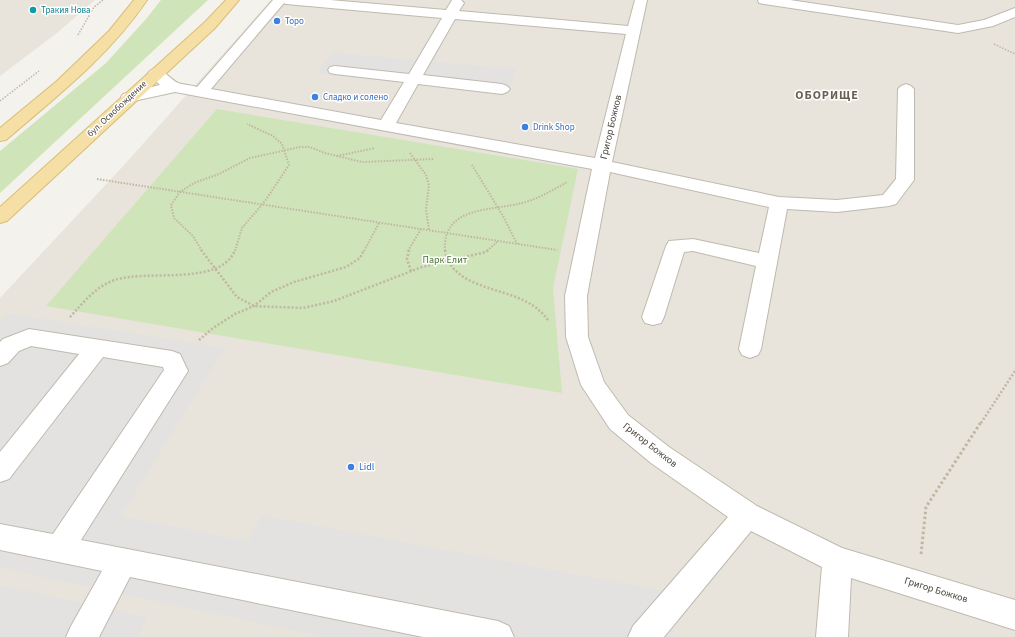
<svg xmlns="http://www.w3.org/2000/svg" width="1015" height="637" font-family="'Source Sans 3',sans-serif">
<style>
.residential{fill:#e8e4db}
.green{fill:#d0e4b9}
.parking{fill:#e4e2e0}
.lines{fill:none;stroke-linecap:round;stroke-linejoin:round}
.minor-casing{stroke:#bfbaaf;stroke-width:2}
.major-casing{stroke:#d9bd76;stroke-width:2}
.path-far3{stroke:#c0b6a2;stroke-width:1.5;stroke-dasharray:1.5 1.5;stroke-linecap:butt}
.path-far2{stroke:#c0b6a2;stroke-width:2;stroke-dasharray:1.5 1.5;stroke-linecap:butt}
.path-far1{stroke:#c0b6a2;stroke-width:2.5;stroke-dasharray:2 2;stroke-linecap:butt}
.path{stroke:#c0b6a2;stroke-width:3;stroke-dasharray:2.5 2.5;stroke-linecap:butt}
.minor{fill:#fff;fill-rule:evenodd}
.major{fill:#f5dfa5;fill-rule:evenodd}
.culture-dot{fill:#0f9aa8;stroke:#fff;stroke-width:1.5}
.shop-dot{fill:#3f7fe0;stroke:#fff;stroke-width:1.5}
.labels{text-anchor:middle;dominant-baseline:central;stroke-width:3;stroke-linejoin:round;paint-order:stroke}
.far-culture-label{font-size:9px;fill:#0d838f;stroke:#fff;text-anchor:start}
.far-shop-label{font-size:9px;fill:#366cbe;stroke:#fff;text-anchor:start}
.far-street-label{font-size:9px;fill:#48433a;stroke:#fff}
.street-label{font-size:10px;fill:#48433a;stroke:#fff}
.park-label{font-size:10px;fill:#4a7532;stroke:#fff}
.shop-label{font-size:10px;fill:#366cbe;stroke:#fff;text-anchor:start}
.far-district-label{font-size:12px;font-weight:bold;letter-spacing:1px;fill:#6a6152;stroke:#fff}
</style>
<rect width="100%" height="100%" fill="#f4f2ec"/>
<path class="residential" d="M 0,0 L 95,0 L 57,33 L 0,76 Z
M 271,0 L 1015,0 L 1015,637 L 0,637 L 0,298 L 125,164 Z"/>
<path class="green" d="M 161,0 L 208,0 L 0,193 L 0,151 L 106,63 L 146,19 Z
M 217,109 L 578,169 L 553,288 L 562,393 L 46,306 Z"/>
<path class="parking" d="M 332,52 L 516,69 L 509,93 L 316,74 Z
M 8,313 L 225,348 L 121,516 L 248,541 L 261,515 L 675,593 L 673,637 L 323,637 L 0,568 L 0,322 Z
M 0,585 L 148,617 L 138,637 L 0,637 Z"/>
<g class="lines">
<g class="minor-casing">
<path id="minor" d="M 273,0 L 330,0 L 446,10 L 452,0 L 461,0 L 464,3 L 459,11 L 628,26 L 635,0 L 647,0 L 612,162 L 779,197 L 837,200 L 883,195 L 896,179 L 898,89 L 901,86 L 906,84 L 911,86 L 914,89 L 914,180 L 896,204 L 889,206 L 837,212 L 787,209 L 761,349 L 758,355 L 750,358 L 742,355 L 739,349 L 756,266 L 693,251 L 684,252 L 664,317 L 661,323 L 653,325 L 645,323 L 642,317 L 666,246 L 669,241 L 693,239 L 759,253 L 769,207 L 610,172 L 587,296 L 588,337 L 604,382 L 628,415 L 669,447 L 757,506 L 842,548 L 1015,600 L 1015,630 L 851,578 L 848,637 L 816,637 L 822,567 L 751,531 L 664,637 L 628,637 L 633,626 L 728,517 L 651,463 L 610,429 L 581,385 L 566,337 L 565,296 L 592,169 L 175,92 L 129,102 L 123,100 L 121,97 L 123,94 L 160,85 L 148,73 L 151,70 C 163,67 168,78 178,83 C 184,85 191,85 197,87 ZM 284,3 L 286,4 L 442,18 L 409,74 L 335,66 L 330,67 L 328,70 L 330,73 L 335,74 L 404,82 L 381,120 L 211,89 ZM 455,19 L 626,34 L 595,158 L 396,123 L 418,84 L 502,94 L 507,92 L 510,89 L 507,86 L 502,84 L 423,75 Z
M 758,0 L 790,0 L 958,25 L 984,20 L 1015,8 L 1015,17 L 993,26 L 958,33 L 764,4 L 759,3 Z
M 29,329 L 172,351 L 180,354 L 188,371 L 81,540 L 498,621 L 509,626 L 514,637 L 423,637 L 130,577 L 99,637 L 66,637 L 71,626 L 102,571 L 0,550 L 0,524 L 53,534 L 164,370 L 163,367 L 103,357 L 9,479 L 0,482 L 0,452 L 79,354 L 31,346 L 19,351 L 8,363 L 0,366 L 0,342 L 3,339 Z"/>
</g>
<g class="major-casing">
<path id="major" d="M 134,0 L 147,0 C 110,55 56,97 6,140 L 0,141 L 0,128 L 57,81 L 109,31 Z
M 226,0 L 239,0 L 215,28 L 7,221 L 0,223 L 0,207 L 205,22 Z"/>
</g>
<path class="path-far3" d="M 78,35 L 94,7 L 103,0
M 994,44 L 1015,54
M 0,101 L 39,71"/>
<path class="path-far2" d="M 410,153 L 426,175 L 429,185 L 426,209 L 429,230
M 337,156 L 375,148
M 472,165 L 503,216 L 517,244
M 97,179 L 557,250
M 202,251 L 193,236 L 174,218 L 171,205 L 180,192 L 194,183 L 219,174 L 250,158 L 300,147 L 310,147 L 325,153 L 362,162 L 434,159
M 235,251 L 242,228 L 265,201 L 289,165 L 282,144 L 273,136 L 247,124
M 364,251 L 379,223
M 408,251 L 421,229
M 445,251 C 442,205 493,211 522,203 C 538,199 553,190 567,182
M 487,251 L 498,241"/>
<path class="path-far1" d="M 201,250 L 237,297 L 254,306 L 303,308 L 334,301 L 422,267 L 486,252 L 488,250
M 409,250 L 407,259 L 411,271
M 445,250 C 451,287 500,287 527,302 C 536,307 542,312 548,320
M 70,317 C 83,303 96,286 115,280 C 146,269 221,287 235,250
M 199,340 L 213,328 L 235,314 L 254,306 L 271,292 L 294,282 L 346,267 L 360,258 L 364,250
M 981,423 L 1015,371"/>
<path class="path" d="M 921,554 L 926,507 L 981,422"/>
<use href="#minor" class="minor"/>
<use href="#major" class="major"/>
</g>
<circle class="culture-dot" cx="33" cy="10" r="4"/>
<g class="shop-dot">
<circle cx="277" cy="21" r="4"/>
<circle cx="315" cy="97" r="4"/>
<circle cx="525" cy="127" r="4"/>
<circle cx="351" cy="467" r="4"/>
</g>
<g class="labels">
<g class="far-culture-label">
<text x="41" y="10">Тракия Нова</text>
</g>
<g class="far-shop-label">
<text x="285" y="21">Торо</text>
<text x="323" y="97">Сладко и солено</text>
<text x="533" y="127">Drink Shop</text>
</g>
<g class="far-street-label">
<text transform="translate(117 109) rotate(-43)">бул. Освобождение</text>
</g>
<g class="street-label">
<text transform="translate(611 127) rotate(-77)">Григор Божков</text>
<text transform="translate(650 445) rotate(38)">Григор Божков</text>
<text transform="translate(936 590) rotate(17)">Григор Божков</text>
</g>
<g class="park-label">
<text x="445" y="260">Парк Елит</text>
</g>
<g class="shop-label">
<text x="359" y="467">Lidl</text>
</g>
<g class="far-district-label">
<text x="827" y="95">ОБОРИЩЕ</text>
</g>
</g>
</svg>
